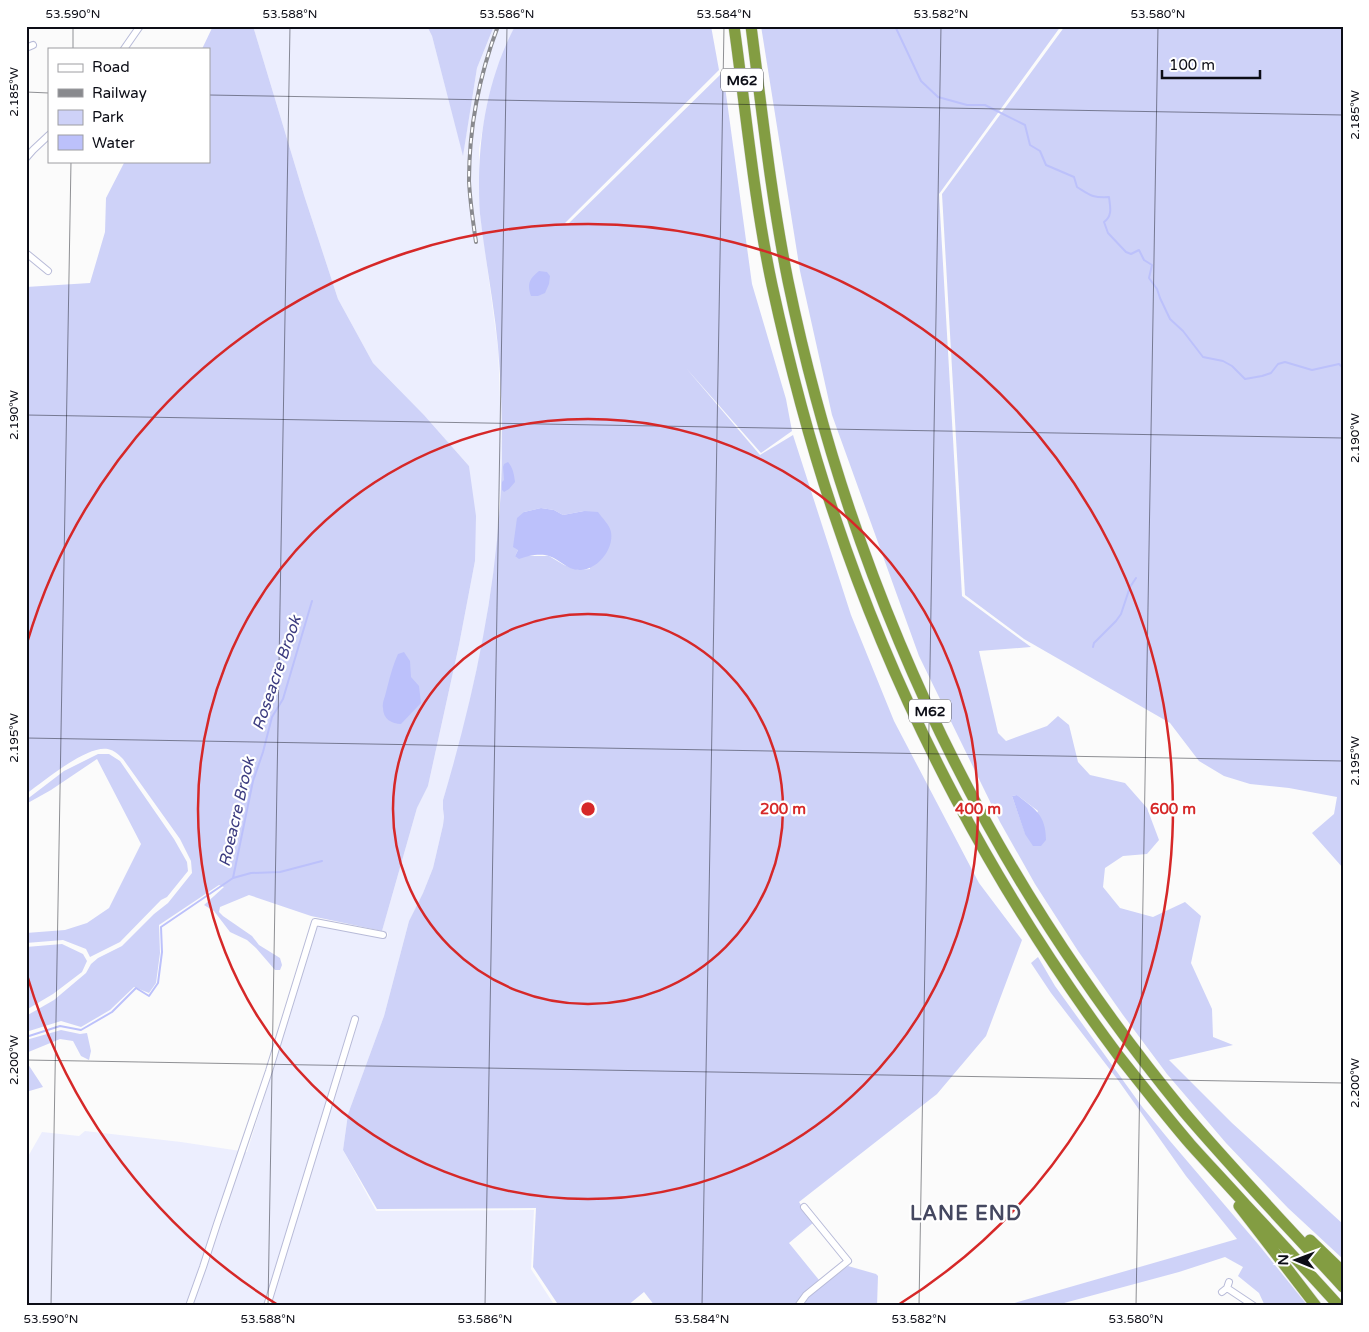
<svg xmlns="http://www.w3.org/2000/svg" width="1369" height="1332" font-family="'Varela Round',sans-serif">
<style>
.built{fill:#eceefe}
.green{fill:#ced2f8;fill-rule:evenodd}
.water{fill:#bcc1fb}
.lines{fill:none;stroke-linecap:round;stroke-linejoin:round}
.stream{stroke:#bcc1fb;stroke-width:2}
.street-casing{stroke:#b8bbd8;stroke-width:8}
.highway-casing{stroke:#d8d8da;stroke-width:12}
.street{stroke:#fff;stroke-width:6}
.highway{stroke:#839d42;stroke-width:11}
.rail-casing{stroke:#898a8e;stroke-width:4}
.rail{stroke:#fff;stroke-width:2;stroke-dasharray:5.5;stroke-linecap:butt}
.ticks{fill:none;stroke:#0c0d16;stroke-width:1;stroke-opacity:0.45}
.ring{fill:none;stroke:#d62828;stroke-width:2.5}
.labels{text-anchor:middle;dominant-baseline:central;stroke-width:4.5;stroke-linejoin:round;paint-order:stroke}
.shield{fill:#fff;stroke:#55565c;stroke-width:1}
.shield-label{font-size:14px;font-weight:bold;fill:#0c0d16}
.water-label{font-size:16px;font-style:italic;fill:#3c3c80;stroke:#fff}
.district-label{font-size:20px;font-weight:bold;letter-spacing:1px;fill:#454860;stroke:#fff}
.centre{fill:#d62828;stroke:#fff;stroke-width:2.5}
.ring-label{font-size:15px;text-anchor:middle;font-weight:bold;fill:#d62828;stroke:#fff;stroke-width:4.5;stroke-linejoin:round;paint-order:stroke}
.neatline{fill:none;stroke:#0c0d16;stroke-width:2}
.ticks-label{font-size:12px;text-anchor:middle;fill:#0c0d16}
</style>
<rect width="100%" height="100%" fill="#fbfbfb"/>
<path class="built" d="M 253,26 L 427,26 L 432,36 L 463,154 L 477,68 L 494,26 L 515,26 L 497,68 L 488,100 L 479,149 L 480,213 L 498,348 L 502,449 L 497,549 L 483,641 L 460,745 L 443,800 L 443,809 L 444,817 L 443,825 L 433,868 L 423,893 L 409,921 L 384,1016 L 348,1114 L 343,1150 L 376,1211 L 534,1210 L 531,1269 L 555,1306 L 26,1306 L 26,1160 L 42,1132 L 79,1136 L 85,1131 L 181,1142 L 247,1152 L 271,1075 L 307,954 L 317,928 L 321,924 L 387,938 L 388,933 L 382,931 L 417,808 L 428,786 L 459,645 L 475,561 L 469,466 L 424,415 L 373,363 L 338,299 L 304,195 Z"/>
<path class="green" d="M 213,26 L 253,26 L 304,195 L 338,299 L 373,363 L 424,415 L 469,466 L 476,516 L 475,561 L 459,645 L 428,786 L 417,808 L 382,931 L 311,916 L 249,895 L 220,907 L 219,912 L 223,916 L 252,936 L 259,945 L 280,958 L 282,965 L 280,970 L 275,970 L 256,948 L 247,940 L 230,932 L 214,911 L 204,905 L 224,887 L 219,885 L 159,925 L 160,953 L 156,983 L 149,993 L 134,987 L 110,1010 L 81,1027 L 61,1021 L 26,1032 L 26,1016 L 54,1000 L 86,973 L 91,964 L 98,958 L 122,946 L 154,914 L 168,903 L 192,873 L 191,861 L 180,839 L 123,759 C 120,756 115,751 111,750 C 91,741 43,782 26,794 L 26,287 L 90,283 L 105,232 L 106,198 L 125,161 L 209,161 L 209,49 L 202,49 Z
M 427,26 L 494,26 L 477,68 L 463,156 L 432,36 Z
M 515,26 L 711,26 L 719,70 L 565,223 L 567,225 L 723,72 L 752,284 L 786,399 L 792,431 L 761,453 L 686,368 L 760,455 L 793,435 L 851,615 L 894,721 L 979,883 L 1022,940 L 986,1036 L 937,1094 L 799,1202 L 813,1223 L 789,1243 L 819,1280 L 804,1293 L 794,1306 L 655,1306 L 644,1292 L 627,1306 L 559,1306 L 533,1267 L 536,1208 L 377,1209 L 343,1150 L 348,1114 L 384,1016 L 409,921 L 423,893 L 433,868 L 443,825 L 444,817 L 443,809 L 443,800 C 477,686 501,569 502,450 C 502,416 501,381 498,347 C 494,303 485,259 480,214 C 479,203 479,190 479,179 C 480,125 490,74 515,26 ZM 541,508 L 554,510 L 563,515 L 584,511 L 590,569 L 579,570 L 564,565 L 549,556 L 515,556 L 518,550 L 524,512 Z
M 761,26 L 1061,26 L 939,194 L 962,596 L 1031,647 L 979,651 L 998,733 L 1006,741 L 1047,726 L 1058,716 L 1069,725 L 1078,762 L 1090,775 L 1125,783 L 1147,808 L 1159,840 L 1147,854 L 1123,856 L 1105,868 L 1103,887 L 1120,908 L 1153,917 L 1185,902 L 1201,916 L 1191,963 L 1212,1009 L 1213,1037 L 1233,1045 L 1169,1060 L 1232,1123 L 1343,1224 L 1343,1259 L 1288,1208 L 1226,1143 L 1167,1074 L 1123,1015 L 1078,951 L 1035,884 L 1000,822 L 919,656 L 832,415 L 800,271 ZM 1017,795 L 1038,811 L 1025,833 L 1012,796 Z
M 1065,26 L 1343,26 L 1343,868 L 1312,833 L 1334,814 L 1337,797 L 1289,788 L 1250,784 L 1224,776 L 1199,761 L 1170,723 L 1024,639 L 965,595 L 942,194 Z
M 98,754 L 109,754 L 120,761 L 174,839 L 187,862 L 188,871 L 167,897 L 161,900 L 120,942 L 90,957 L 86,949 L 63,940 L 26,943 L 26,933 L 65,930 L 87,923 L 109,908 L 141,844 L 97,759 L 51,790 L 26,804 L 26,800 L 64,771 Z
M 62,944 L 83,954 L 87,961 L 82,972 L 53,994 L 26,1010 L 26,947 Z
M 1038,957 L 1055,986 L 1143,1108 L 1170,1141 L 1258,1244 L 1308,1306 L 1265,1306 L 1259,1293 L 1238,1276 L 1243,1267 L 1225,1257 L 1179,1272 L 1053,1306 L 1004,1306 L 1237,1239 L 1186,1176 L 1118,1080 L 1051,993 L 1031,963 Z
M 61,1030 L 80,1034 L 87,1033 L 91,1051 L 89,1060 L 81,1056 L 73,1041 L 60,1039 L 26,1053 L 26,1040 Z
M 26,1061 L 43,1087 L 26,1092 Z
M 848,1266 L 876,1274 L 878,1276 L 877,1306 L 800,1306 L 806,1298 Z"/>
<path class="water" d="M 539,271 L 547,272 L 550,276 L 549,284 L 545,293 L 538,296 L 531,296 C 527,284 529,279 539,271 Z
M 508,462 C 513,468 514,474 515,482 L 509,489 L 504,492 L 502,490 L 502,482 L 504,480 L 503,467 L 504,464 Z
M 541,508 L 554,510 L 563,515 L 584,511 L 598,512 C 602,518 610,525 611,532 C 614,549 598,569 581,570 C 567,571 560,559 549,556 C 540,553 527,556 519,559 L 515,556 L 518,550 L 513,547 L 517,518 L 524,512 Z
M 404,652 L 410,661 L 411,677 L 419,686 L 421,703 L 401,724 C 392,724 383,719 383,708 C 382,704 384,699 385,696 C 389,681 392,667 398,654 Z
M 1017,795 C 1035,809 1046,815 1046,840 L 1041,846 L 1033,846 L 1025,834 L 1012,796 Z"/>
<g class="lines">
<path class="stream" d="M 895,26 L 921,81 L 938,97 L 967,105 L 985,105 L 1025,125 L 1030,145 L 1040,151 L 1046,165 L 1074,177 L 1077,187 C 1090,195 1092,198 1109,197 C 1110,206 1113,216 1104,222 L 1108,233 L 1126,252 L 1131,254 L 1139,250 L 1144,260 L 1152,265 L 1149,278 L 1157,289 L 1160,298 L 1170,319 L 1183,331 L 1203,357 L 1223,361 L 1232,366 L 1245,379 L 1262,376 L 1271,373 L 1278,364 L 1285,362 L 1312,370 L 1339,364 L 1343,368
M 1093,647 L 1094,643 L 1116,621 L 1121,614 L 1130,587 L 1136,578
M 233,878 L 251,873 L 280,872 L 322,861
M 26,1037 L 60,1026 L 81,1030 L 112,1012 L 136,988 L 149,996 L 158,983 L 162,952 L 161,927 L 233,878 L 253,781 L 263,752 L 272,717 L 283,699 L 312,601"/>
<g class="street-casing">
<path id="street" d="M 26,48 L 33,45
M 124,49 L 140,26
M 26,158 L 33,150 L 49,135
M 26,253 L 48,271
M 1227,1288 L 1254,1306
M 1222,1292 L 1227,1288 L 1229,1282
M 189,1306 L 203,1267 L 217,1224 L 269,1071 L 315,922 L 383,935
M 267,1306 L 355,1019
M 798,1306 L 806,1295 L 848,1261 L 804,1207"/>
</g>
<g class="highway-casing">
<path id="highway" d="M 734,26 C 746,112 754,200 772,285 C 789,363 809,441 835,517 C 899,709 996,892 1118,1055 C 1142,1085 1166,1116 1191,1145 C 1209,1165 1227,1184 1245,1204 C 1277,1238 1308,1272 1339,1306
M 751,26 C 762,111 771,197 788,281 C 839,528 937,767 1081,975 C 1113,1022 1148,1068 1184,1112 C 1235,1172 1290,1229 1343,1287
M 1239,1206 L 1316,1306
M 1310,1240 L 1343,1272"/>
</g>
<use href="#street" class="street"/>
<use href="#highway" class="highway"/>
<g class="rail-casing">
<path id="rail" d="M 476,242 C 473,222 470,201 469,181 C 469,128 479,76 498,26"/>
</g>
<use href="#rail" class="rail"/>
</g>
<path class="ticks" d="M 73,49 L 73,26M 26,92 L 49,93M 209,95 L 1343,115M 26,415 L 1343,438M 26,738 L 1343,761M 26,1060 L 1343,1083M 51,1306 L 71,161M 268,1306 L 290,26M 485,1306 L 507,26M 702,1306 L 724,26M 919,1306 L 941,26M 1136,1306 L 1158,26"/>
<g class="ring">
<circle cx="588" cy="809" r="195"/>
<circle cx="588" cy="809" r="390"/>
<path d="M278 1305A585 585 0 0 1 27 975M27 643A585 585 0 1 1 898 1305"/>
</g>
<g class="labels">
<g class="shield">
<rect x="721" y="68.5" width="42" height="23" rx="4"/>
<rect x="909" y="699.5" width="42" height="23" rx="4"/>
</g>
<g class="shield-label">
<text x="742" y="80">M62</text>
<text x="930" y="711">M62</text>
</g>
<g class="water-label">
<text transform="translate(277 673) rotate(-71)">Roseacre Brook</text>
<text transform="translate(237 812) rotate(-77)">Roeacre Brook</text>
</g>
<g class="district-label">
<text x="966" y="1214">LANE END</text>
</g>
</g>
<circle cx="588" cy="809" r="8" class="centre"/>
<g class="ring-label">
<text x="783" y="814">200 m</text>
<text x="978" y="814">400 m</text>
<text x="1173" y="814">600 m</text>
</g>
<rect width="1369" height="1332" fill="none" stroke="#ffffff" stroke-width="55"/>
<rect x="48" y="48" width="162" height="115" fill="#ffffff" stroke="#9e9ea2"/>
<rect x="58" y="64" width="25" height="8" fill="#ffffff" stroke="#9e9ea2"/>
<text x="92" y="72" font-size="15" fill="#0c0d16">Road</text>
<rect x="58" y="89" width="25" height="8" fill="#898a8e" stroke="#9e9ea2"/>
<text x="92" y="98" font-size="15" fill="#0c0d16">Railway</text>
<rect x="58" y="110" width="25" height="15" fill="#ced2f8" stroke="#9e9ea2"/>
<text x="92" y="122" font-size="15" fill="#0c0d16">Park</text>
<rect x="58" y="135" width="25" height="15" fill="#bcc1fb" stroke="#9e9ea2"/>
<text x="92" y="148" font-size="15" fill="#0c0d16">Water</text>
<g transform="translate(1296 1260) rotate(271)" stroke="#ffffff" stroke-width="4" paint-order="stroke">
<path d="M0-4L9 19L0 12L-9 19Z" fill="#0c0d16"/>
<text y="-8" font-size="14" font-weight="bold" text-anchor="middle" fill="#0c0d16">N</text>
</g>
<path d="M1162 70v8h98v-8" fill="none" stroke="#0c0d16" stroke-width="2.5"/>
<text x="1169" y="70" font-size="15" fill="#0c0d16" stroke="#ffffff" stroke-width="4" paint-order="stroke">100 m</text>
<rect x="28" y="28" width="1314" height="1276" class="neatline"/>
<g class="ticks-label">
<text x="73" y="18">53.590°N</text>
<text x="290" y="18">53.588°N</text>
<text x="507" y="18">53.586°N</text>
<text x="724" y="18">53.584°N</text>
<text x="941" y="18">53.582°N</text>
<text x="1158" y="18">53.580°N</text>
<text transform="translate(14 92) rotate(-90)" y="4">2.185°W</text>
<text transform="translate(1355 115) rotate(-90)" y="4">2.185°W</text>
<text transform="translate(14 415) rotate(-90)" y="4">2.190°W</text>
<text transform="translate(1355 438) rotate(-90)" y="4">2.190°W</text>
<text transform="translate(14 738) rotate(-90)" y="4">2.195°W</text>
<text transform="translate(1355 761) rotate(-90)" y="4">2.195°W</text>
<text transform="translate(14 1060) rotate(-90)" y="4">2.200°W</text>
<text transform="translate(1355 1083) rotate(-90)" y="4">2.200°W</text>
<text x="51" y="1323">53.590°N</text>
<text x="268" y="1323">53.588°N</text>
<text x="485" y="1323">53.586°N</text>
<text x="702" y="1323">53.584°N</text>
<text x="919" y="1323">53.582°N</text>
<text x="1136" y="1323">53.580°N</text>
</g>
</svg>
